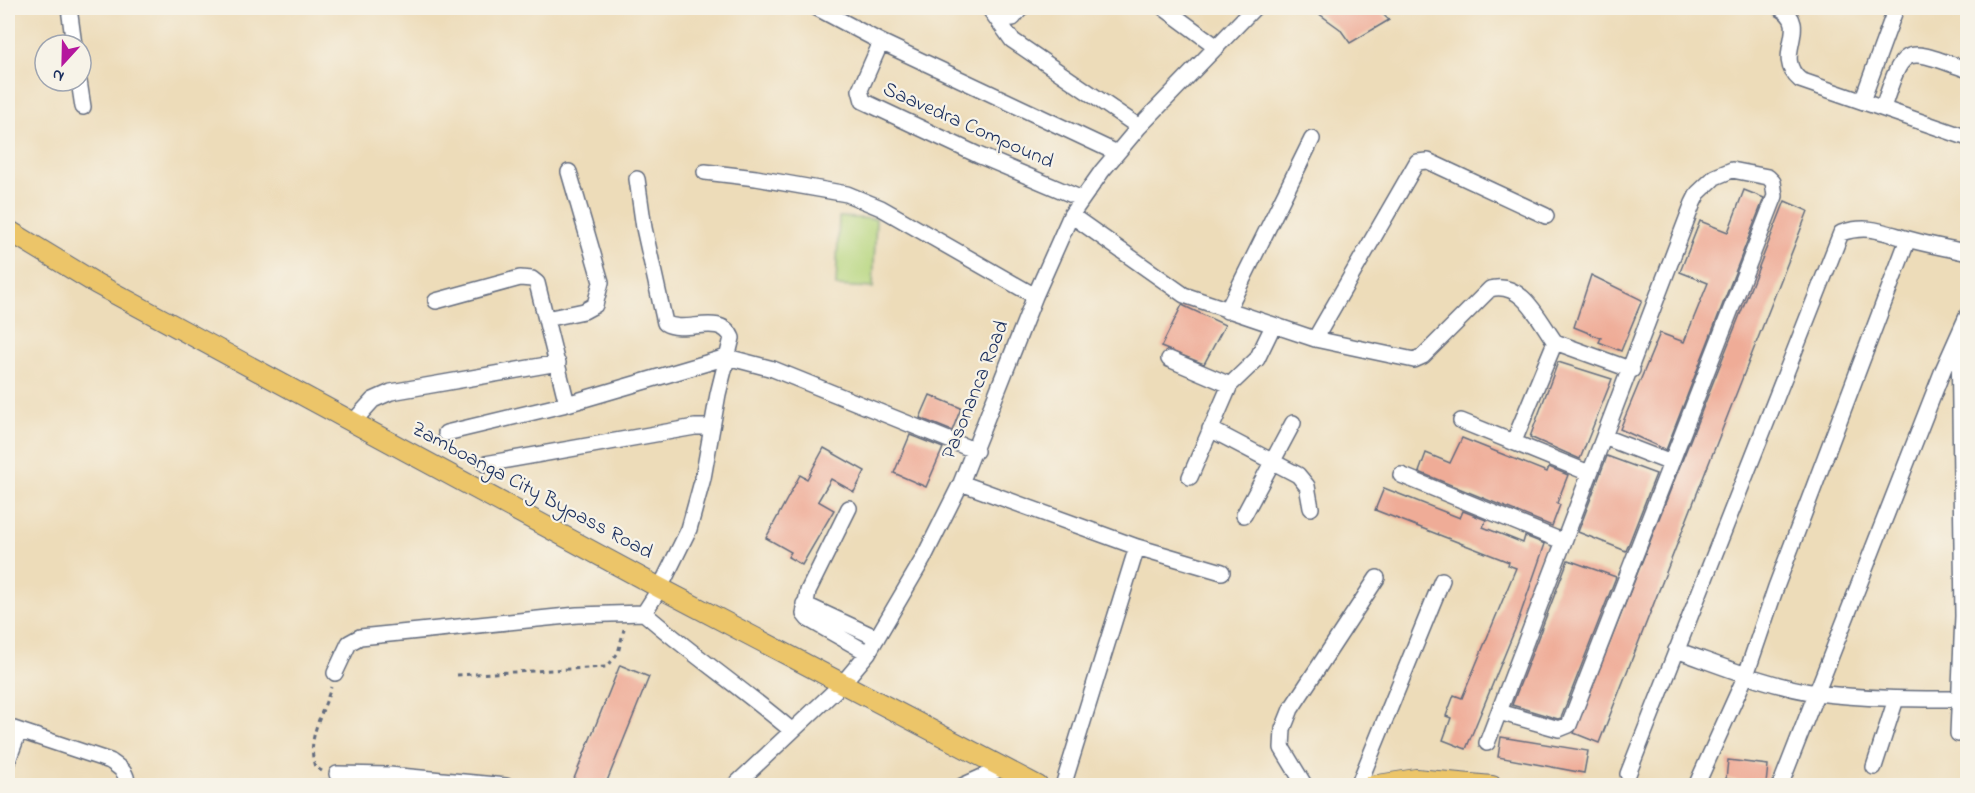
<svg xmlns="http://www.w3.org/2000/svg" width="1975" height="793" font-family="'Indie Flower',sans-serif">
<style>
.green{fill:#b5d57d;stroke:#68826e;stroke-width:1.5}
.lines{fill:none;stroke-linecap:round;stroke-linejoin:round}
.stream{stroke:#6babde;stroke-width:4.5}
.building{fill:#efac97}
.minor-casing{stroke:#646c7e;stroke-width:18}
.major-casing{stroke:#646c7e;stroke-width:22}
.path{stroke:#646c7e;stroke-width:3;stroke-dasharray:4.5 4.5;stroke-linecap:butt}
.minor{stroke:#fff;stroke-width:15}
.major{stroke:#ecc569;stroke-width:20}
.labels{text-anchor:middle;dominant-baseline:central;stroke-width:4.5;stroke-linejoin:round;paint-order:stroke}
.street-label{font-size:21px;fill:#1b2f5e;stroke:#f7f3e8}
</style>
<rect width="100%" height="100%" fill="#f7f3e8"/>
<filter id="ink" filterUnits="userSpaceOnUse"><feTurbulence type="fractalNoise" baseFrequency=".0167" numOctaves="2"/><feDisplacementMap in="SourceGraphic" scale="12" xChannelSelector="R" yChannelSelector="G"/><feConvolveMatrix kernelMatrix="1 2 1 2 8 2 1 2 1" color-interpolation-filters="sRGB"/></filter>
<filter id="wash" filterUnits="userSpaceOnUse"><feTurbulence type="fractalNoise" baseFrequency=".008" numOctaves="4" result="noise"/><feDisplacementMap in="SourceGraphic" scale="24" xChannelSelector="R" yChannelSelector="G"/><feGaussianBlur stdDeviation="1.35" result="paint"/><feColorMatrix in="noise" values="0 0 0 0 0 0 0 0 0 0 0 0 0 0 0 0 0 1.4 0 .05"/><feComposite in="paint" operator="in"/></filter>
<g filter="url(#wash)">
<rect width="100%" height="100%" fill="#eddcb9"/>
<path class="green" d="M 839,217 L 876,219 L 873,288 L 836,286 Z"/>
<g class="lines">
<path class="stream" d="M 241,786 L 340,781"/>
</g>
<g id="blocks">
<path class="building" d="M 1311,8 L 1376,8 L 1389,20 L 1350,43 L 1340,29 Z
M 1744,190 L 1764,198 L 1666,450 L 1620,429 L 1660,333 L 1684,342 L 1708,283 L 1680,272 L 1700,221 L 1728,232 Z
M 1785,201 L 1808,211 L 1599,743 L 1574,733 Z
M 1591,275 L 1642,300 L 1621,351 L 1599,342 L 1601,338 L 1574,327 Z
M 1182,305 L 1225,325 L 1204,364 L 1161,347 Z
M 1558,362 L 1612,379 L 1580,459 L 1530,437 Z
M 930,395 L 961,408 L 952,431 L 920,418 Z
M 910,435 L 943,448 L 926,487 L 894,473 Z
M 1462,438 L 1547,472 L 1549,467 L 1568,475 L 1557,503 L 1560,505 L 1552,526 L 1419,472 L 1426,453 L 1450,463 Z
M 824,448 L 865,471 L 854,492 L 831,479 L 818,501 L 834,510 L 802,565 L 788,557 L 791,552 L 766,538 L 800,475 L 807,479 Z
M 1607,456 L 1656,474 L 1626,551 L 1578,532 Z
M 1384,488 L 1460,518 L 1463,511 L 1486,520 L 1483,527 L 1523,543 L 1525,536 L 1545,544 L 1516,627 L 1466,749 L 1443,740 L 1451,718 L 1446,716 L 1454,695 L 1462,698 L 1516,568 L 1508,565 L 1509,562 L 1375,510 Z
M 1568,560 L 1616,577 L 1561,718 L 1558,719 L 1512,705 Z
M 620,665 L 649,677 L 605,786 L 571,786 Z
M 1501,737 L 1588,751 L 1584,773 L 1498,757 Z
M 1728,760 L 1768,765 L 1766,784 L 1726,779 Z"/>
</g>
</g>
<g filter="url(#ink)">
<use href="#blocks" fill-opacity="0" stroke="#646c7e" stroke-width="1.5"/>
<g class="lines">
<g class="minor-casing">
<path id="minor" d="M 69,8 L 74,45
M 817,8 L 881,42 L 1117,153
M 989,8 L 1012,40 L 1139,127
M 1164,8 L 1217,47
M 1780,8 C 1813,26 1771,55 1800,80 L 1968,138
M 1000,19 L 1013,18 L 1021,8
M 881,42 L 860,90 L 863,101 L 978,155 L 1082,199
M 79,81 L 83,107
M 1862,101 L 1896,8
M 1883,108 C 1904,42 1905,48 1968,70
M 705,172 L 756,178 L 847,194 L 881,208 L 1035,296
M 637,179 L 644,228 L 665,323 C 685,335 721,312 732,338 L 718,394 L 703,478 L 689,529 L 660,588 L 644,613
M 1071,215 L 1184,295 L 1315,339 L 1414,360 L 1423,356 L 1490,289 C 1522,280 1539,320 1555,342
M 436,301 L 520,278 L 532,279 L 537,283 L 567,404
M 1227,311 L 1312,139
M 546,319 L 584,311 L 595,305 L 601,282 L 569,172
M 1315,339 L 1417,162 L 1428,161 L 1546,216
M 1169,359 L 1230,385
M 1461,421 L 1589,473
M 353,422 L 373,400 L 391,392 L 558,363
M 1210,429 L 1298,475 L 1307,486 L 1311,508
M 446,433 L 567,404 L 727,357 L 773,369 L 976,451
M 1604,437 L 1671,463
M 1514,441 L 1555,342 L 1632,370
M 485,464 L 695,427 L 711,427
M 1401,475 L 1562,541
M 1190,477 L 1230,385 L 1257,359 L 1273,326
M 961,483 L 1137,547 L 1222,572
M 849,508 L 808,591 L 804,614 L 808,619 L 868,653
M 1244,515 L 1293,423
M 804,604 L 877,638
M 1676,650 C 1722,666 1769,686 1817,693 C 1864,699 1912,699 1959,699
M 335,673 L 349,643 L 360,637 L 577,615 L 644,613 C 691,654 743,689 791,730
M 8,727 L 110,761 C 120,768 128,772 127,786
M 1958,734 L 1963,616 L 1959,338
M 1487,743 L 1693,203 L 1698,193 L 1715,177 L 1732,170 L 1768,177 L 1773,182 L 1775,196 L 1569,725 L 1559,729 L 1499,712
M 8,760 L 19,731
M 1874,767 L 1896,699
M 337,774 L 389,775 L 506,786
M 1628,774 L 1841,233 C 1867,224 1883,232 1908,239 C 1928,245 1948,248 1968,253
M 734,786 L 842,684 L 868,653 L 923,559 L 961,483 L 1035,296 L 1071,215 L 1102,171 L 1139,127 L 1254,8
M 962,786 L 1002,768
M 1063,786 L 1137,547
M 1305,786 L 1282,748 L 1283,729 L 1291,709 L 1377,578
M 1358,786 L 1442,580
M 1696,786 L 1746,675 L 1776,587 L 1908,239
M 1780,786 L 1943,370 L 1968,314"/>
</g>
<g class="major-casing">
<path id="major" d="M 8,230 L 97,284 L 660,588 L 1038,786
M 1372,786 L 1416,779 L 1492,786"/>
</g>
<path class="path" d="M 457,675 L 607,667 L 618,653 L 624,629
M 322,771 L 315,767 C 306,737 323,715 331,687"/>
<use href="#minor" class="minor"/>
<use href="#major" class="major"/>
</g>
</g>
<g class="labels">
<g class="street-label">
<text transform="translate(968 126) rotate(24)">Saavedra Compound</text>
<text transform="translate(976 390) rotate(-68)">Pasonanca Road</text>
<text transform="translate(532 491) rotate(28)">Zamboanga City Bypass Road</text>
</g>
</g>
<rect width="1975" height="793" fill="none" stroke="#f7f3e8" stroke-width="30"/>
<g transform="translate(63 63) rotate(202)"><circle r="28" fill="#f7f3e8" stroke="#9fa5b1" stroke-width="1.5"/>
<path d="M0-4.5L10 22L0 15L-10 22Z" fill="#b5179e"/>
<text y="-9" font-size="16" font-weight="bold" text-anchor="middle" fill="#1b2f5e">N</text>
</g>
</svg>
